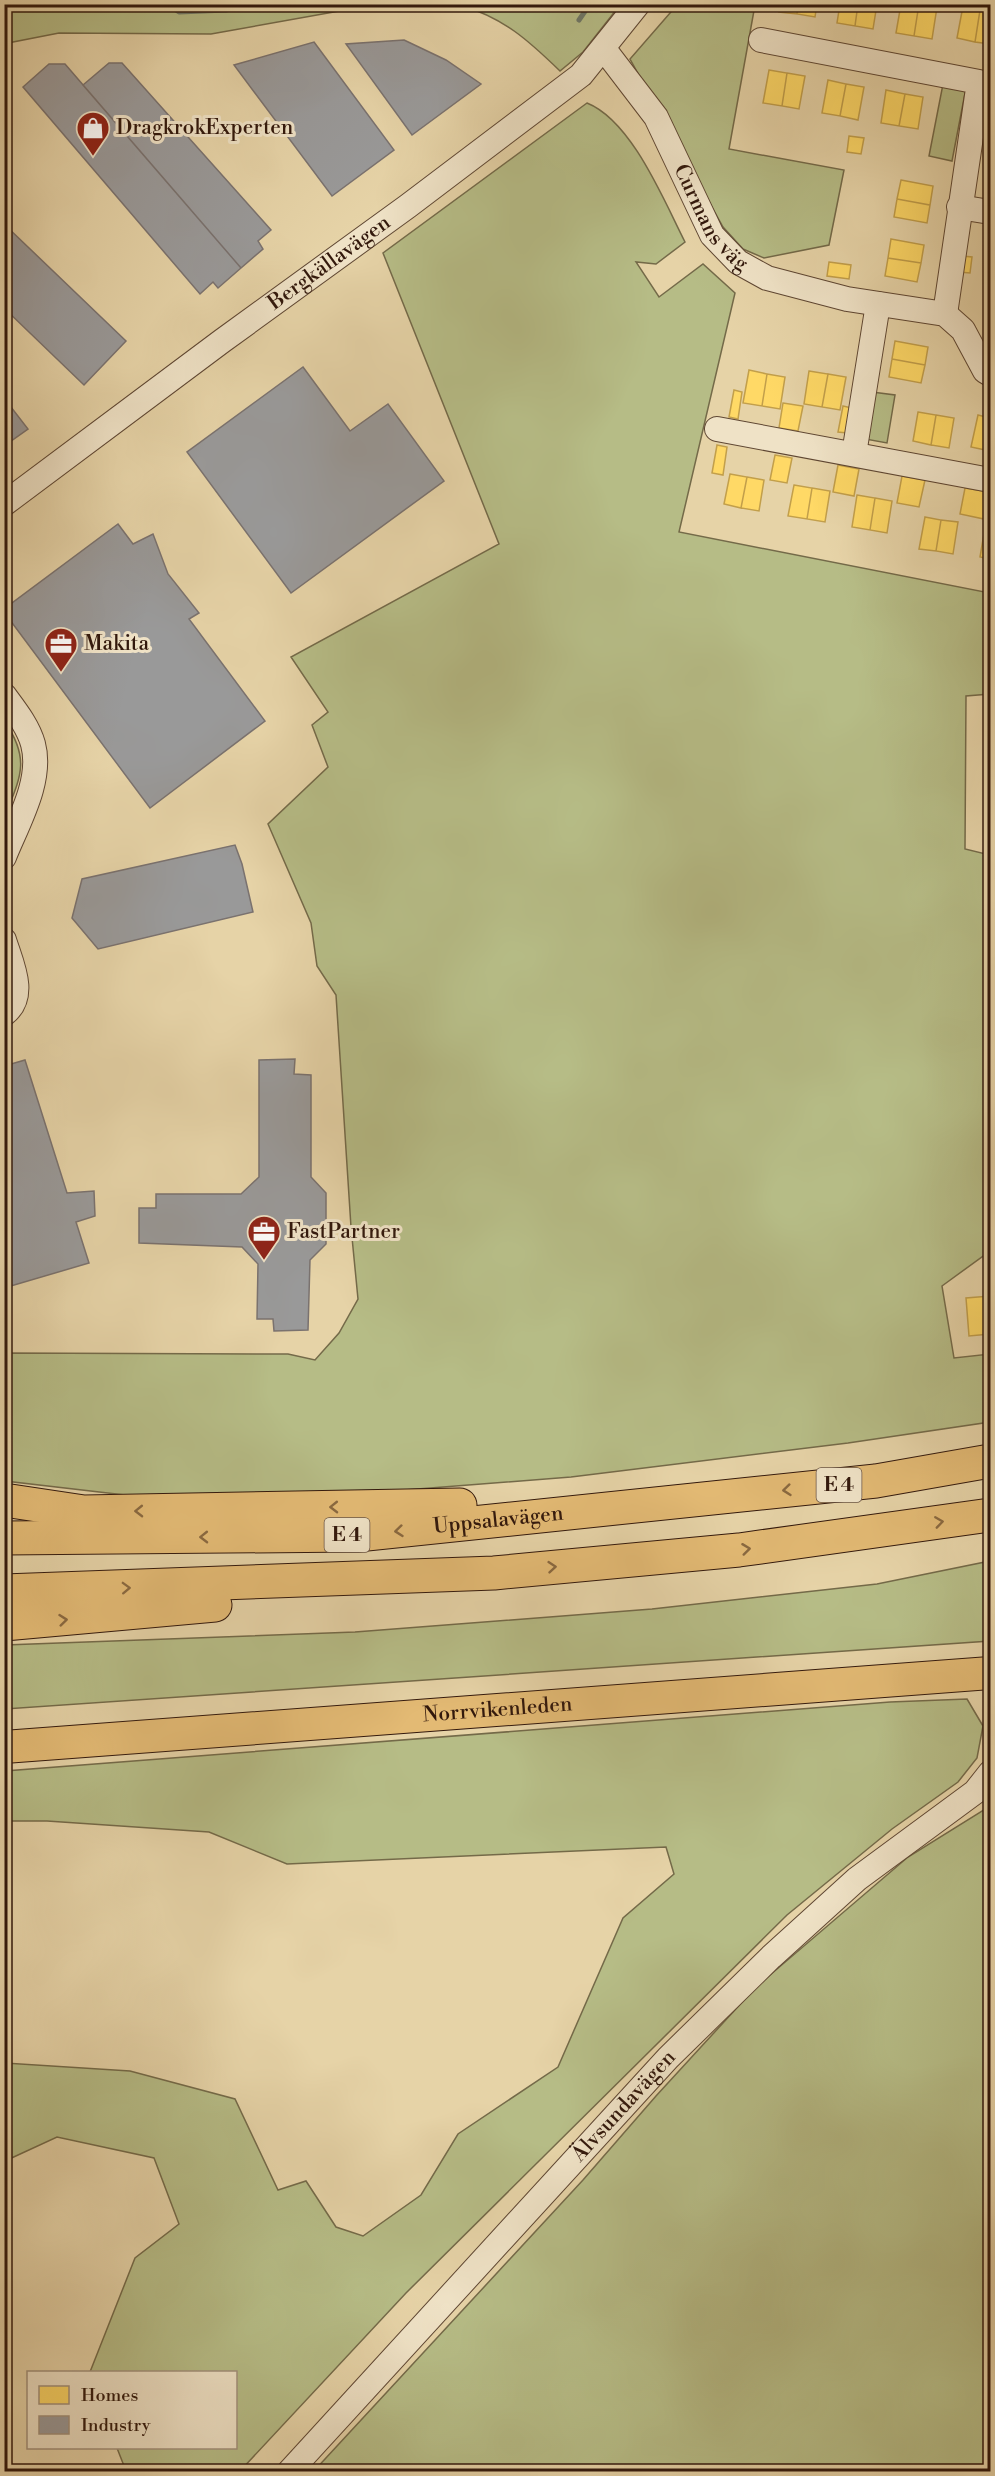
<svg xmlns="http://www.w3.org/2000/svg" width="995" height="2476" font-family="'Libre Bodoni',serif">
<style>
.green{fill:#b6bc86;stroke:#746a49;stroke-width:1.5}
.homes{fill:#ffd966;stroke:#c29f4b;stroke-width:1.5}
.industry{fill:#999;stroke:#7a726f;stroke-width:1.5}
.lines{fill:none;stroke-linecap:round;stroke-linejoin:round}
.stream{stroke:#6e7869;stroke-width:5}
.minor-casing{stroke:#5f4733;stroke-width:26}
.major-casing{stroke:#32180c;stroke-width:34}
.highway-casing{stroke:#32180c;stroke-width:35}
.minor{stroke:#efe2c6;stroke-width:24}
.major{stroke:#e3ba74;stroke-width:32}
.highway{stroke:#e3ba74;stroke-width:33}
.oneway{stroke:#8a6940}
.labels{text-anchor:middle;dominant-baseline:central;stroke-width:6;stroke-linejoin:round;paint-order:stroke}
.shield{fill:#efe2c6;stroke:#6b5544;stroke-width:1.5}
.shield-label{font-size:20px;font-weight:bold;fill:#32180c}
.poi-label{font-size:21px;fill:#32180c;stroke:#efe2c6;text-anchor:start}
.street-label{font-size:21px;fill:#32180c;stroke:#efe2c6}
</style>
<rect width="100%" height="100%" fill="#e6d3a7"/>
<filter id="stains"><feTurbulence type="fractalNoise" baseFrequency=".00333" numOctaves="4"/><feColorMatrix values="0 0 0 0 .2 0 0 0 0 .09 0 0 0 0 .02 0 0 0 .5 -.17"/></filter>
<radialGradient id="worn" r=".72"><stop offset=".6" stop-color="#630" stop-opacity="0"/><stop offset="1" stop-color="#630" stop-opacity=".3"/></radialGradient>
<path class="green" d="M 5,4 L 372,4 L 373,5 L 211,34 L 59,33 L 8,43 L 5,46 Z
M 460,5 L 620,5 L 583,52 L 560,71 C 528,40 504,18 460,5 Z
M 677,5 L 755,5 L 729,149 L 844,170 L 829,245 L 764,258 L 743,249 L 723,227 L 630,59 Z
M 943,84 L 966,88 L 952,161 L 929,156 Z
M 587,103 C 632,121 664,201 685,242 L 656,264 L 636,262 L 659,297 L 703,264 L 735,293 L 679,532 L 990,593 L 990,694 L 966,696 L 965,849 L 990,855 L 990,1251 L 942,1286 L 954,1358 L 990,1354 L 990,1422 L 848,1443 L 571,1477 L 379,1492 L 125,1495 L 5,1481 L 5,1353 L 288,1354 L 315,1360 L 339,1333 L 358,1299 L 351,1227 L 336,995 L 317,966 L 311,923 L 268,824 L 328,767 L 312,725 L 328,712 L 291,657 L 499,544 L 383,253 Z
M 872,392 L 895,395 L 887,443 L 865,439 Z
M 5,722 C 31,760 20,778 5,816 Z
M 990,1561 L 990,1641 L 5,1709 L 5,1645 L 355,1632 L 652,1609 L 877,1584 Z
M 967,1699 L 983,1726 L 977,1758 L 958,1782 L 892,1829 L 787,1915 L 406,2293 L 240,2471 L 126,2471 L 117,2448 L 236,2448 L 236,2372 L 90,2372 L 135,2258 L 179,2224 L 154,2158 L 57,2137 L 5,2161 L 5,2063 L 130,2071 L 235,2099 L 278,2190 L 306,2181 L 336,2227 L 363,2236 L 421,2195 L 458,2134 L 558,2067 L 623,1918 L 674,1874 L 666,1847 L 287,1864 L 209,1832 L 47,1821 L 5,1821 L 5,1771 L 890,1702 Z
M 990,1806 L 990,2471 L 313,2472 L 583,2180 L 656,2096 L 756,1987 L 908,1857 Z"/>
<path class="homes" d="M 780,4 L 798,4 L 797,14 L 779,12 Z
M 798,4 L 817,4 L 815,17 L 797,14 Z
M 840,4 L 858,4 L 855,26 L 837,23 Z
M 858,4 L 877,4 L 873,29 L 855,26 Z
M 901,4 L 919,4 L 914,36 L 896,33 Z
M 919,4 L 937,7 L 932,39 L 914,36 Z
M 963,6 L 980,10 L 975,42 L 957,38 Z
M 980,10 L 990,11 L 990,44 L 975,42 Z
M 769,70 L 787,73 L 782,106 L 763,103 Z
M 787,73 L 805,76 L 799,109 L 782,106 Z
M 828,80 L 846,84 L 840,116 L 822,113 Z
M 846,84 L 864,87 L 858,120 L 840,116 Z
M 886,90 L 905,94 L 899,126 L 881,123 Z
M 905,94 L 923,97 L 918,129 L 899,126 Z
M 849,136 L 864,138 L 861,154 L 847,152 Z
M 901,180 L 933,186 L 930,205 L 897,199 Z
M 897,199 L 930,205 L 927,223 L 894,217 Z
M 891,239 L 924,245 L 921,263 L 888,258 Z
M 962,256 L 972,257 L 970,273 L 959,272 Z
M 888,258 L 921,263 L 917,282 L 885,276 Z
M 829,262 L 851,265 L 849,279 L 827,276 Z
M 895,341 L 928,347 L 925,365 L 892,359 Z
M 892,359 L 925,365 L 921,383 L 889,377 Z
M 749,370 L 767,374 L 762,406 L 743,403 Z
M 809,371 L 828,374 L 822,407 L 804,404 Z
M 767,374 L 785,377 L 780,409 L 762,406 Z
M 828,374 L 846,377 L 840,410 L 822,407 Z
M 734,390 L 742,392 L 738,419 L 729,417 Z
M 783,403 L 803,406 L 798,431 L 779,428 Z
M 843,406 L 852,408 L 847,433 L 838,432 Z
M 918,412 L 936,415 L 931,445 L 913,441 Z
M 936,415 L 954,418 L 949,448 L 931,445 Z
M 978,415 L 990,418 L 990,451 L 971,447 Z
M 717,445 L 727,447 L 723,475 L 712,473 Z
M 775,455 L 792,458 L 787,483 L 770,480 Z
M 838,465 L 859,469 L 854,496 L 833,492 Z
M 730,474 L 747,477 L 741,508 L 724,504 Z
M 902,476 L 925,480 L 919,507 L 897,503 Z
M 747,477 L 764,480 L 759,511 L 741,508 Z
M 794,485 L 812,488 L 807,519 L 788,516 Z
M 812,488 L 830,491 L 825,522 L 807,519 Z
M 965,488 L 989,492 L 984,519 L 960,514 Z
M 857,495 L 875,498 L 870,530 L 852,527 Z
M 875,498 L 892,501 L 887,533 L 870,530 Z
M 925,517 L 941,520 L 936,551 L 919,549 Z
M 941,520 L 958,522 L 953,554 L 936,551 Z
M 985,528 L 990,529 L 990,559 L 980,557 Z
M 990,1296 L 990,1334 L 969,1336 L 966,1298 Z"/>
<path class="industry" d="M 404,40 L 446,60 L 481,84 L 412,135 L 346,44 Z
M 314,42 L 394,150 L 332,196 L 234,65 Z
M 109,63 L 122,63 L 271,230 L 258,241 L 263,249 L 241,268 L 83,85 Z
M 49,64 L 65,64 L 241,268 L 218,288 L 213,282 L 200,294 L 23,87 Z
M 4,224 L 126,341 L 84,385 L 4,308 Z
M 303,367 L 350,431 L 388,404 L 444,481 L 291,593 L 187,452 Z
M 4,398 L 28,429 L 4,446 Z
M 118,524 L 133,544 L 153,534 L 168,574 L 199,613 L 189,619 L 265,721 L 150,808 L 4,612 L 4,609 Z
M 235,845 L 242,864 L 253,912 L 98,949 L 72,918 L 82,879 Z
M 295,1059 L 294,1074 L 311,1075 L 311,1177 L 326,1193 L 326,1244 L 310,1260 L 308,1330 L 274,1331 L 273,1319 L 257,1319 L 258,1264 L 242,1247 L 139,1243 L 139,1208 L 156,1208 L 156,1194 L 241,1194 L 259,1177 L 259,1060 Z
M 25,1060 L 67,1193 L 94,1191 L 95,1216 L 76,1222 L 89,1263 L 4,1288 L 4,1066 Z"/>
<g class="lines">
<path class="stream" d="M 167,4 L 179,12 L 226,10 L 248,4
M 579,20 L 590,4"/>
<g class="minor-casing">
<g id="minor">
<path d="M 761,40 L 979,82 L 945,314"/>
<path id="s1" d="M 604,49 L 656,117 L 712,235 L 738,262 L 767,278 L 847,299 L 945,314 L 963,330 L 985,371 L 990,374"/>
<path d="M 959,207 L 990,212"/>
<path d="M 717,429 L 990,480"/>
<path d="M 854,454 L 878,304"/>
<path id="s2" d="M 4,504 L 222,341 L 408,206 L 581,75 L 638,4"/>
<path d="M 4,695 C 15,710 28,726 33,744 C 43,781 17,824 4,857"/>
<path d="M 4,940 C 11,963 28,996 4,1014"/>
<path id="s3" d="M 289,2472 L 668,2058 L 771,1957 L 857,1879 L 975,1792 L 990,1773"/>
</g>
</g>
<g class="major-casing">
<g id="major">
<path id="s4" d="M 4,1747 L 990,1673"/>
</g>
</g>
<g class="highway-casing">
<g id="highway">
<path d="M 4,1500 L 84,1512 L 460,1505"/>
<path id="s5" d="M 4,1538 L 357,1535 L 876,1481 L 990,1461"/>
<path d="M 4,1591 L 494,1573 L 739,1550 L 990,1515"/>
<path d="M 4,1624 L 215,1605"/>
</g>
</g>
<use href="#minor" class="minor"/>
<use href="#major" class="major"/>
<use href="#highway" class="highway"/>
</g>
<defs><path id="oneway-chevron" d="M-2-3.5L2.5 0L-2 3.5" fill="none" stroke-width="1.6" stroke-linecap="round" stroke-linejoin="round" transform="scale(1.5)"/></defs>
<g class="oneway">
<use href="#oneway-chevron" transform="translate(787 1490) rotate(174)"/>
<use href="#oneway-chevron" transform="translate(334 1507) rotate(179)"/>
<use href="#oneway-chevron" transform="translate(139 1511) rotate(179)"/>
<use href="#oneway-chevron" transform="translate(939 1522) rotate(-8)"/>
<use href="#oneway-chevron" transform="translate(399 1531) rotate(174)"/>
<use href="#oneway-chevron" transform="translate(204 1537) rotate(179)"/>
<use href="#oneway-chevron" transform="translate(746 1549) rotate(-7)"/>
<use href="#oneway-chevron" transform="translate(552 1567) rotate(-5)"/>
<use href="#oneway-chevron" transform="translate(126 1588) rotate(-2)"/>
<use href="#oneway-chevron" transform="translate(63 1620) rotate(-6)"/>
</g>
<defs>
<g id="shop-pin" transform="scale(1.725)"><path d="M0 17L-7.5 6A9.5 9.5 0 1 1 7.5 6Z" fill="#8f2418" stroke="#efe2c6"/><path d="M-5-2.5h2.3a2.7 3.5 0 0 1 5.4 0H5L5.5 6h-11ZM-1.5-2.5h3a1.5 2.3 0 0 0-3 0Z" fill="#fff"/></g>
<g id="office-pin" transform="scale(1.725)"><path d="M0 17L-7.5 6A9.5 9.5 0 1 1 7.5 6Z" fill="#8f2418" stroke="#efe2c6"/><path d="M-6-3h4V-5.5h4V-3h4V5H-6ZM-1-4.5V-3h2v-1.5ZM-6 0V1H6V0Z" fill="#fff"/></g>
</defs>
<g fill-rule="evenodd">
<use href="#shop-pin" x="93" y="128"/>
<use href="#office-pin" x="61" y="644"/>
<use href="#office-pin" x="264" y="1232"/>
</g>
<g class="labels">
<g class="shield">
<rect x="816.5" y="1468" width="45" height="34" rx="4.5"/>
<rect x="324.5" y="1518" width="45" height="34" rx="4.5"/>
</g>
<g class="shield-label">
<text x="839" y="1485">E 4</text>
<text x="347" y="1535">E 4</text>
</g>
<g class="poi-label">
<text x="116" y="128">DragkrokExperten</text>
<text x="84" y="644">Makita</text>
<text x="287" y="1232">FastPartner</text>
</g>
<g class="street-label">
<text stroke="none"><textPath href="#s1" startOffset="201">Curmans väg</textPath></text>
<text stroke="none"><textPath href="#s2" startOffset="405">Bergkällavägen</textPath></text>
<text stroke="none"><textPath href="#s5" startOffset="495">Uppsalavägen</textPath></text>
<text stroke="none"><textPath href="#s4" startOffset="495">Norrvikenleden</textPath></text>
<text stroke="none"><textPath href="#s3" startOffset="496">Älvsundavägen</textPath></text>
</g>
</g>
<rect width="995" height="2476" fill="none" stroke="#e6d3a7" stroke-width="24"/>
<rect x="6" y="6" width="983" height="2464" fill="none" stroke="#32180c" stroke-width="3"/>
<rect x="12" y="12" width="971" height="2452" fill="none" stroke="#32180c" stroke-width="1.5"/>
<rect x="27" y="2371" width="210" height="78" fill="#efe2c6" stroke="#a3917c" stroke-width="1.5"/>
<rect x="39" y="2386" width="30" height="18" fill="#ffd966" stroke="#a3917c" stroke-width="1.5"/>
<text x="81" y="2401" font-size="18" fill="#32180c">Homes</text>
<rect x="39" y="2416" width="30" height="18" fill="#999999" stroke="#a3917c" stroke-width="1.5"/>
<text x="81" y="2431" font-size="18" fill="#32180c">Industry</text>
<rect width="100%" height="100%" filter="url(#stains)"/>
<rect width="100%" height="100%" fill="url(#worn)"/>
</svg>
